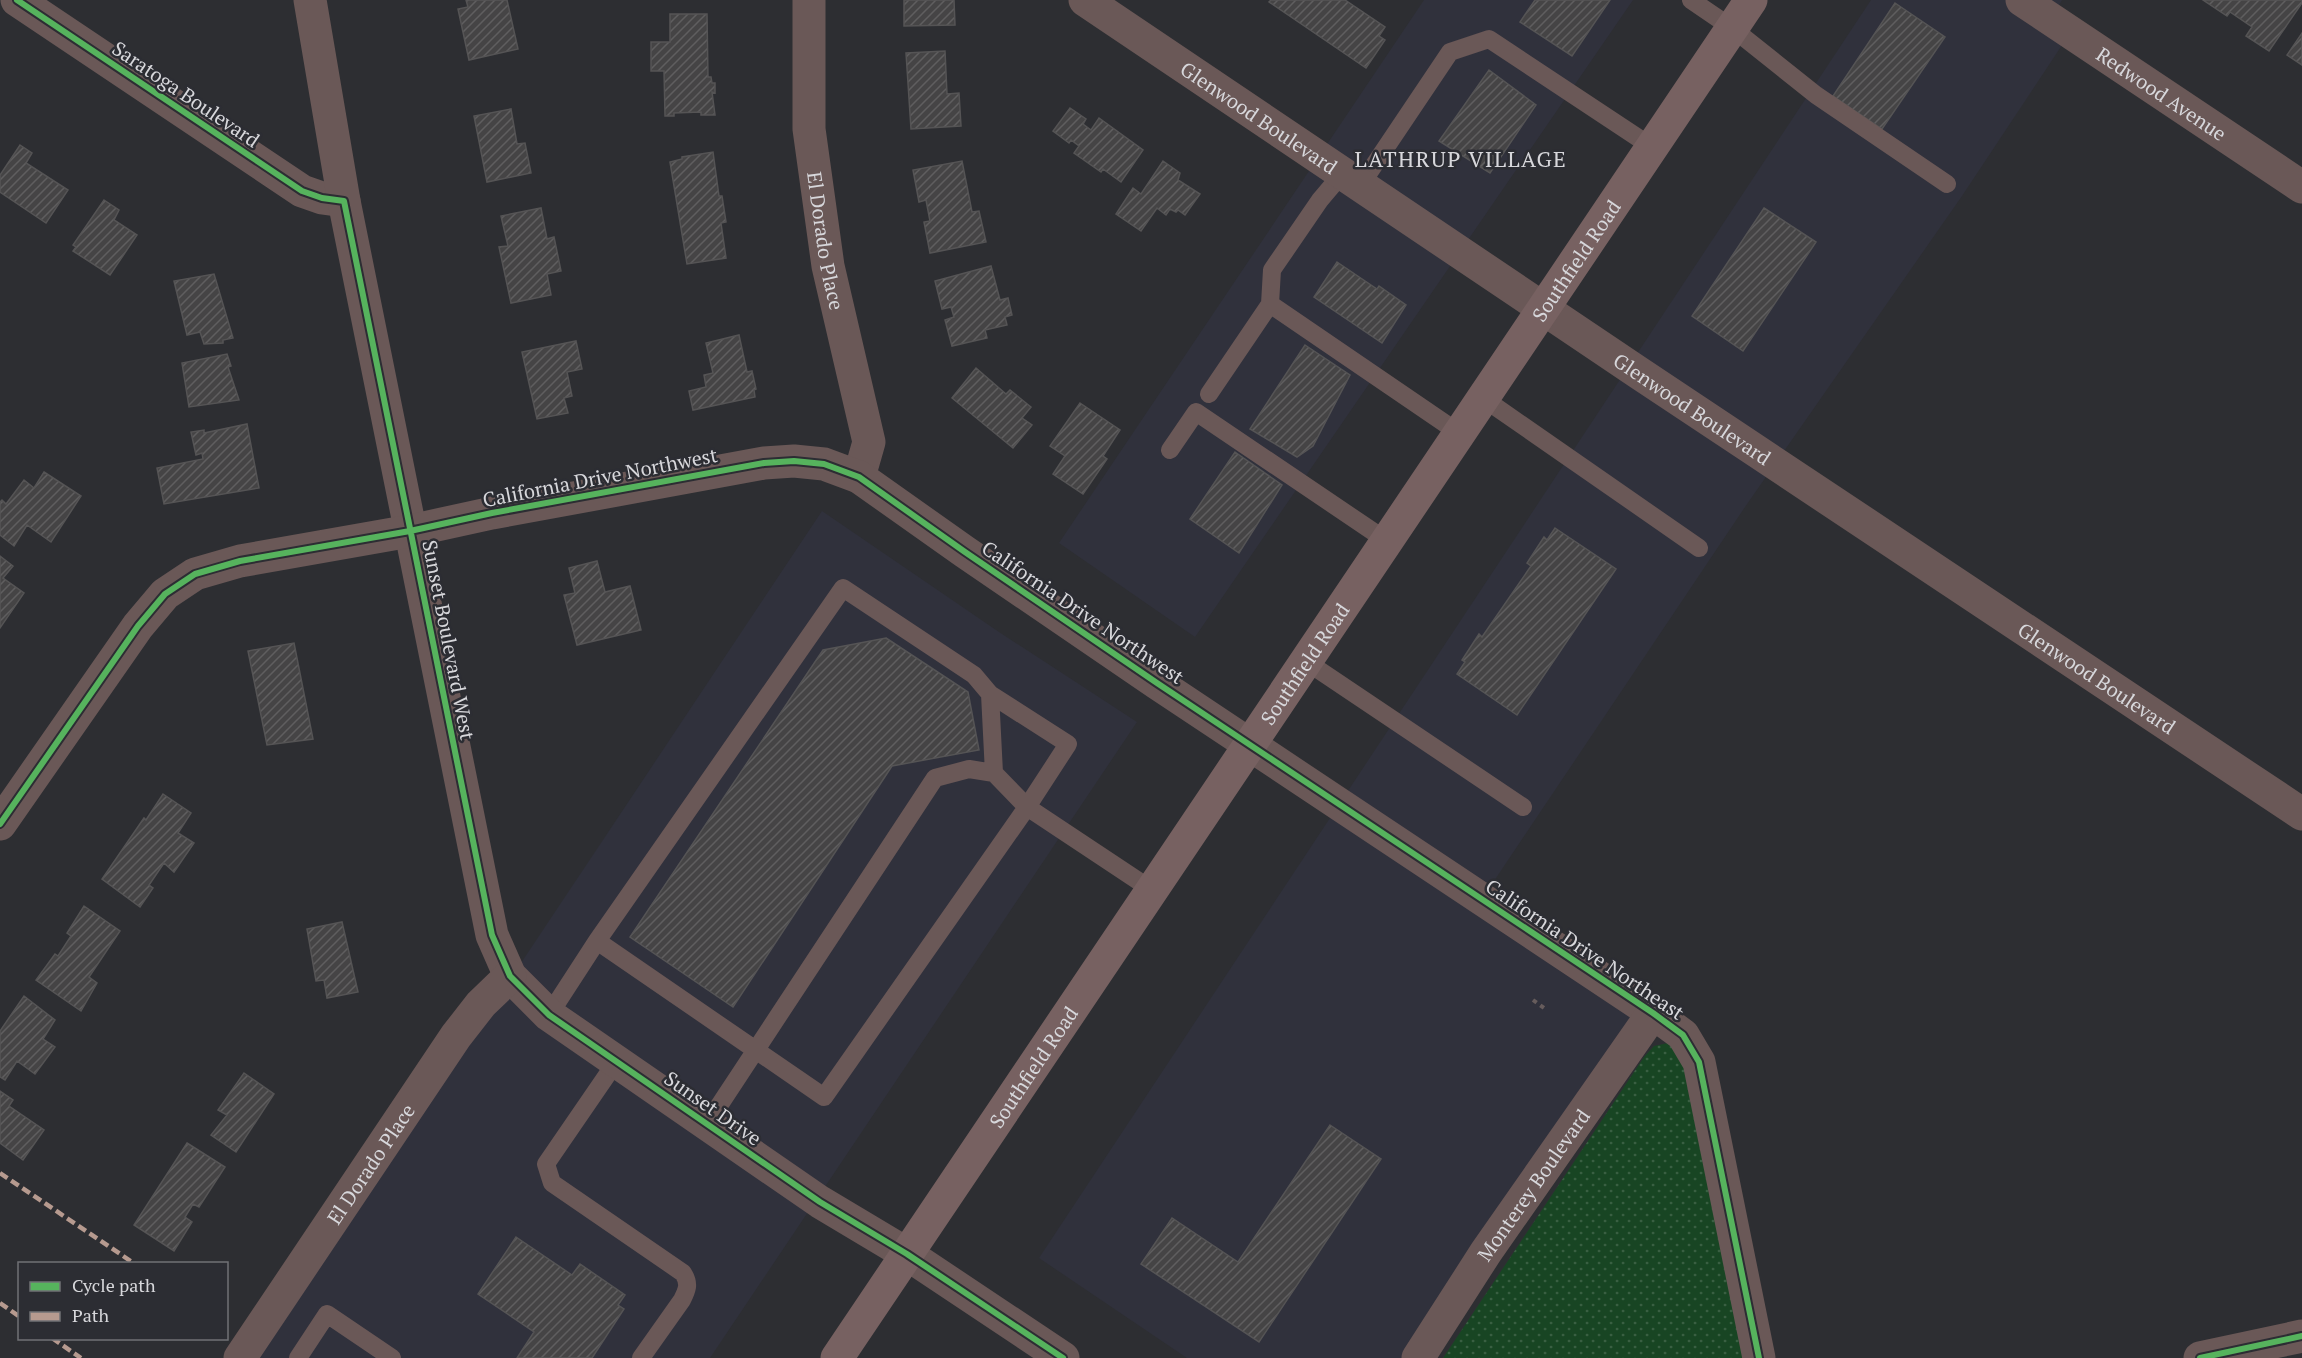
<svg xmlns="http://www.w3.org/2000/svg" width="2302" height="1358" font-family="'PT Serif',serif">
<style>
.built{fill:#30313c}
.grass{fill:url(#grass-dots)}
.building{fill:url(#building-hatch);stroke:#555455;stroke-width:1.5}
.lines{fill:none;stroke-linecap:round;stroke-linejoin:round}
.path{stroke:#665c5c;stroke-width:4;stroke-dasharray:4.5 4.5;stroke-linecap:butt}
.service{stroke:#6a5857;stroke-width:18}
.minor{stroke:#6a5857;stroke-width:33}
.secondary{stroke:#776161;stroke-width:33}
.quiet{stroke:#b69a8f;stroke-width:4.5;stroke-dasharray:9 4.5;stroke-linecap:butt}
.cycleway-casing{stroke:#2c2d33;stroke-width:10}
.cycleway{stroke:#56b35d;stroke-width:6}
.labels{text-anchor:middle;dominant-baseline:central;stroke-width:5;stroke-linejoin:round;paint-order:stroke}
.street-label{font-size:20px;fill:#d7d7db;stroke:#2c2d33}
.quarter-label{font-size:22px;letter-spacing:1.5px;fill:#d7d7db;stroke:#2c2d33}
</style>
<defs>
<pattern id="grass-dots" width="8" height="8" patternUnits="userSpaceOnUse" patternTransform="scale(1.5)"><rect width="8" height="8" fill="#184523"/><path d="M2 2h.1M6 6h.1" fill="none" stroke="#395f42" stroke-width="1.8" stroke-linecap="round"/></pattern>
<pattern id="building-hatch" width="6" height="6" patternUnits="userSpaceOnUse" patternTransform="scale(1.5)"><rect width="6" height="6" fill="#454445"/><path d="M-1 1l2-2M0 6l6-6M5 7l2-2" fill="none" stroke="#5f5e5f"/></pattern>
</defs>
<rect width="100%" height="100%" fill="#2d2e32"/>
<path class="built" d="M 1424,0 L 1633,0 L 1195,637 L 1059,543 Z
M 1871,0 L 2062,0 L 2058,7 L 2078,21 L 1962,196 L 1745,507 L 1488,890 L 1653,1001 L 1406,1358 L 1187,1358 L 1039,1258 Z
M 822,511 L 999,632 L 1137,722 L 710,1358 L 258,1358 Z"/>
<path class="grass" d="M 1668,1043 L 1672,1046 L 1684,1068 L 1743,1358 L 1443,1358 L 1644,1057 L 1654,1046 Z"/>
<path class="building" d="M 466,0 L 507,0 L 518,49 L 469,60 L 458,9 L 468,7 Z
M 904,0 L 954,0 L 955,25 L 904,26 Z
M 1271,0 L 1345,0 L 1385,27 L 1379,36 L 1385,40 L 1366,68 L 1269,2 Z
M 1535,0 L 1610,0 L 1572,56 L 1520,22 Z
M 2203,0 L 2302,0 L 2302,3 L 2269,51 L 2246,36 L 2252,27 L 2230,12 L 2227,16 Z
M 1895,3 L 1945,37 L 1882,129 L 1833,96 Z
M 670,14 L 707,14 L 708,77 L 711,77 L 712,83 L 715,83 L 715,93 L 712,92 L 715,115 L 701,115 L 701,112 L 674,113 L 674,116 L 665,116 L 664,71 L 651,71 L 651,42 L 670,42 Z
M 2302,33 L 2302,65 L 2287,55 Z
M 945,51 L 947,94 L 959,93 L 961,126 L 911,129 L 906,53 Z
M 1489,70 L 1536,105 L 1490,173 L 1439,141 Z
M 1070,108 L 1086,119 L 1083,124 L 1091,130 L 1099,118 L 1143,150 L 1121,182 L 1103,169 L 1101,172 L 1074,153 L 1079,146 L 1071,140 L 1069,143 L 1053,131 Z
M 511,109 L 517,144 L 525,143 L 531,173 L 487,182 L 474,116 Z
M 20,145 L 32,153 L 26,163 L 68,190 L 46,223 L 0,192 L 0,175 Z
M 713,152 L 719,196 L 722,196 L 726,222 L 721,223 L 726,258 L 687,264 L 670,162 L 682,159 L 682,157 Z
M 962,161 L 972,212 L 979,211 L 986,242 L 930,253 L 924,222 L 930,221 L 926,200 L 919,202 L 913,170 Z
M 1163,161 L 1180,173 L 1178,180 L 1200,194 L 1185,215 L 1178,210 L 1176,212 L 1170,209 L 1166,215 L 1157,208 L 1141,231 L 1116,214 L 1133,188 L 1141,194 Z
M 104,200 L 119,210 L 114,220 L 137,235 L 110,275 L 73,251 L 76,247 L 73,245 Z
M 541,208 L 547,239 L 554,237 L 561,271 L 547,274 L 551,295 L 511,303 L 499,247 L 508,246 L 501,216 Z
M 1764,208 L 1816,242 L 1743,351 L 1692,316 Z
M 1337,262 L 1377,289 L 1379,286 L 1406,305 L 1382,343 L 1314,297 Z
M 991,266 L 1000,300 L 1008,298 L 1012,315 L 1005,317 L 1007,325 L 985,330 L 987,338 L 952,346 L 945,320 L 954,317 L 951,307 L 942,309 L 935,281 Z
M 214,274 L 233,338 L 223,340 L 223,343 L 204,344 L 200,332 L 187,335 L 174,281 Z
M 739,335 L 747,372 L 752,371 L 756,389 L 754,390 L 755,397 L 693,410 L 689,391 L 706,387 L 704,375 L 713,373 L 706,343 Z
M 576,341 L 582,369 L 567,372 L 572,396 L 564,398 L 568,413 L 537,419 L 522,352 Z
M 1305,345 L 1350,375 L 1313,446 L 1297,457 L 1250,429 Z
M 227,354 L 231,366 L 228,367 L 239,400 L 189,407 L 182,363 Z
M 976,368 L 1006,394 L 1010,390 L 1031,407 L 1022,418 L 1032,425 L 1013,448 L 952,398 Z
M 1080,403 L 1120,430 L 1103,456 L 1107,459 L 1083,494 L 1053,474 L 1065,456 L 1050,446 Z
M 247,424 L 259,488 L 164,504 L 157,468 L 203,459 L 202,453 L 196,455 L 191,432 L 204,430 L 204,433 Z
M 1235,452 L 1282,485 L 1239,553 L 1190,519 Z
M 44,472 L 81,496 L 51,542 L 27,525 L 14,546 L 0,535 L 0,502 L 2,500 L 6,504 L 24,480 L 34,488 Z
M 1555,528 L 1616,569 L 1517,715 L 1457,674 L 1465,662 L 1462,660 L 1479,634 L 1482,637 L 1531,566 L 1527,563 L 1544,537 L 1547,540 Z
M 0,556 L 13,566 L 3,578 L 24,593 L 0,628 Z
M 597,561 L 605,592 L 630,586 L 641,630 L 577,645 L 564,595 L 575,593 L 569,568 Z
M 886,638 L 968,692 L 979,750 L 892,766 L 733,1007 L 630,937 L 823,650 Z
M 294,643 L 313,739 L 267,745 L 248,651 Z
M 163,794 L 191,813 L 178,833 L 194,843 L 174,872 L 164,863 L 149,885 L 153,888 L 140,907 L 102,879 L 144,818 L 146,820 Z
M 84,906 L 120,931 L 89,977 L 97,983 L 81,1011 L 36,980 L 55,954 L 58,956 L 71,936 L 67,933 Z
M 342,922 L 358,992 L 327,998 L 324,980 L 316,981 L 307,929 Z
M 24,996 L 55,1020 L 43,1039 L 55,1047 L 35,1074 L 17,1061 L 5,1080 L 0,1077 L 0,1031 Z
M 244,1073 L 274,1094 L 236,1152 L 211,1135 L 227,1115 L 218,1110 Z
M 0,1091 L 13,1100 L 9,1106 L 44,1130 L 23,1160 L 0,1143 Z
M 1330,1125 L 1381,1159 L 1259,1342 L 1141,1264 L 1172,1218 L 1238,1262 Z
M 187,1143 L 225,1167 L 199,1207 L 193,1204 L 185,1217 L 192,1222 L 174,1251 L 134,1225 Z
M 516,1237 L 572,1275 L 580,1264 L 625,1295 L 618,1305 L 624,1309 L 592,1358 L 517,1358 L 534,1332 L 478,1294 Z"/>
<g class="lines">
<path class="path" d="M 1533,1000 L 1544,1008"/>
<path class="service" d="M 1691,0 L 1732,28 L 1816,95 L 1947,184
M 1360,186 L 1450,52 L 1489,39 L 1652,147
M 1270,304 L 1459,433
M 1209,394 L 1270,304 L 1272,270 L 1320,200 L 1342,174
M 1483,398 L 1699,548
M 1170,450 L 1196,412 L 1387,541
M 1307,662 L 1523,807
M 990,694 L 994,773 L 1027,807 L 1152,890
M 549,1015 L 597,941 L 843,588 L 974,675 L 990,694 L 1068,744 L 1027,807 L 824,1097 L 597,941
M 616,1062 L 546,1164 L 552,1183 L 683,1273 C 690,1284 687,1290 682,1300 L 641,1358
M 707,1124 L 935,778 L 969,769 L 994,773
M 298,1358 L 327,1314 L 392,1358"/>
<g class="minor">
<path d="M 17,0 L 302,191 L 322,198 L 344,201"/>
<path d="M 310,0 L 344,201 L 492,935 L 510,976 L 549,1015 L 820,1202 L 907,1254 L 1063,1358"/>
<path id="s1" d="M 809,0 L 809,129 L 828,266 L 869,442 L 859,477"/>
<path id="s2" d="M 1085,0 L 1639,373 L 2302,814"/>
<path id="s3" d="M 2022,0 L 2302,187"/>
<path d="M 0,824 L 138,626 L 165,594 L 195,574 L 240,561 L 410,531 L 492,513 L 764,463 L 794,461 L 824,464 L 859,477 L 965,552 L 1157,683 L 1653,1013 L 1683,1035 L 1699,1062 L 1759,1358"/>
<path id="s4" d="M 240,1358 L 456,1036 L 481,1004 L 510,976"/>
<path id="s5" d="M 1418,1358 L 1486,1252 L 1653,1013"/>
<path d="M 2200,1358 L 2302,1336"/>
</g>
<path class="secondary" id="s6" d="M 837,1358 L 1751,0"/>
<path class="quiet" d="M 0,1173 L 135,1264
M 0,1303 L 20,1317
M 52,1338 L 81,1358"/>
<g class="cycleway-casing">
<path id="cycleway" d="M 17,0 L 302,191 L 322,198 L 344,201 L 492,935 L 510,976 L 549,1015 L 820,1202 L 907,1254 L 1063,1358
M 0,824 L 138,626 L 165,594 L 195,574 L 240,561 L 410,531 L 492,513 L 764,463 L 794,461 L 824,464 L 859,477 L 965,552 L 1157,683 L 1653,1013 L 1683,1035 L 1699,1062 L 1759,1358
M 2200,1358 L 2302,1336"/>
</g>
<use href="#cycleway" class="cycleway"/>
</g>
<g class="labels">
<g class="street-label">
<text transform="translate(186 94) rotate(34)">Saratoga Boulevard</text>
<text stroke="none"><textPath href="#s3" startOffset="168">Redwood Avenue</textPath></text>
<text stroke="none"><textPath href="#s2" startOffset="210">Glenwood Boulevard</textPath></text>
<text stroke="none"><textPath href="#s1" startOffset="242">El Dorado Place</textPath></text>
<text stroke="none"><textPath href="#s6" startOffset="1323">Southfield Road</textPath></text>
<text stroke="none"><textPath href="#s2" startOffset="732">Glenwood Boulevard</textPath></text>
<text transform="translate(600 477) rotate(-11)">California Drive Northwest</text>
<text transform="translate(1083 612) rotate(34)">California Drive Northwest</text>
<text transform="translate(449 640) rotate(79)">Sunset Boulevard West</text>
<text stroke="none"><textPath href="#s6" startOffset="837">Southfield Road</textPath></text>
<text stroke="none"><textPath href="#s2" startOffset="1218">Glenwood Boulevard</textPath></text>
<text transform="translate(1585 949) rotate(34)">California Drive Northeast</text>
<text stroke="none"><textPath href="#s6" startOffset="351">Southfield Road</textPath></text>
<text transform="translate(713 1108) rotate(35)">Sunset Drive</text>
<text stroke="none"><textPath href="#s4" startOffset="234">El Dorado Place</textPath></text>
<text stroke="none"><textPath href="#s5" startOffset="208">Monterey Boulevard</textPath></text>
</g>
<g class="quarter-label">
<text x="1461" y="158">LATHRUP VILLAGE</text>
</g>
</g>
<rect x="18" y="1262" width="210" height="78" fill="#2c2d33" stroke="#707176" stroke-width="1.5"/>
<rect x="30" y="1282" width="30" height="9" fill="#56b35d" stroke="#707176" stroke-width="1.5"/>
<text x="72" y="1292" font-size="18" fill="#d7d7db">Cycle path</text>
<rect x="30" y="1312" width="30" height="9" fill="#b69a8f" stroke="#707176" stroke-width="1.5"/>
<text x="72" y="1322" font-size="18" fill="#d7d7db">Path</text>
</svg>
